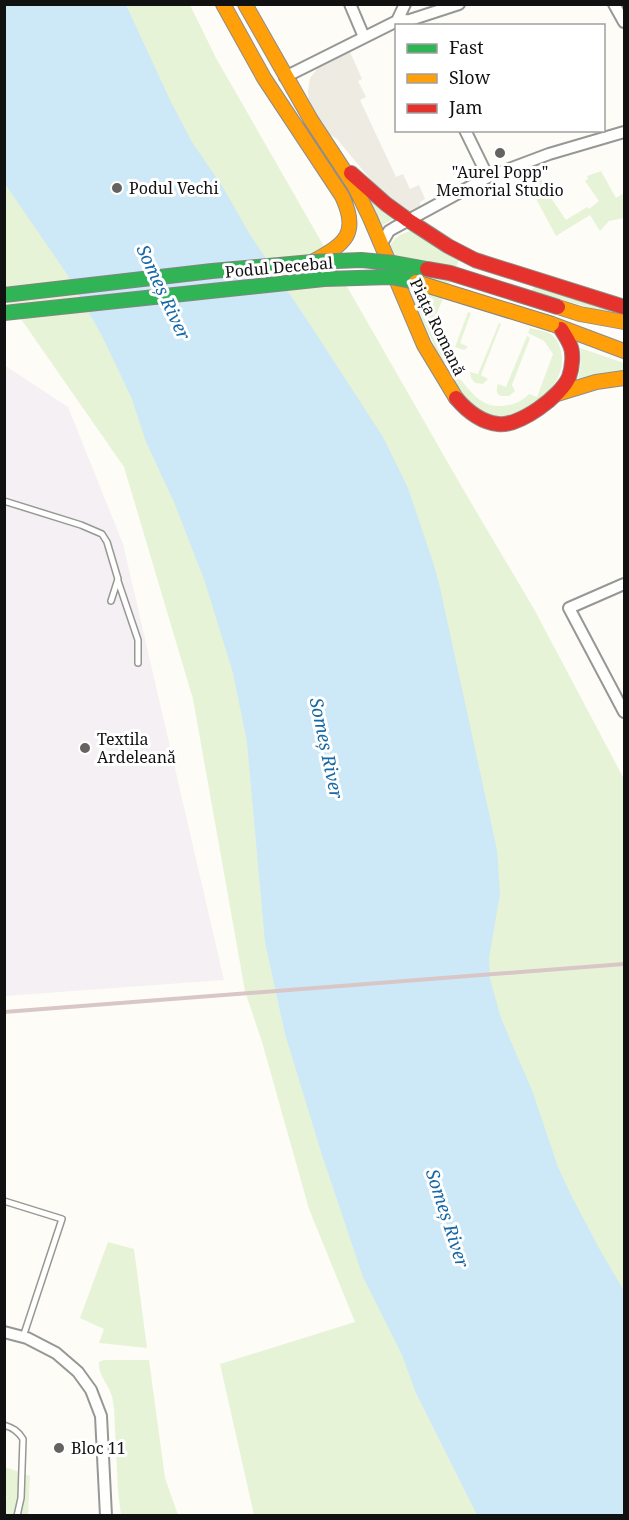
<svg xmlns="http://www.w3.org/2000/svg" width="629" height="1520" font-family="'Noto Serif',serif">
<style>
.industrial{fill:#f5f0f3}
.green{fill:#e7f3d7}
.plaza{fill:#edebe2}
.water{fill:#cde8f7}
.lines{fill:none;stroke-linecap:round;stroke-linejoin:round}
.lane-casing{stroke:#979795;stroke-width:8}
.street-casing{stroke:#979795;stroke-width:14}
.slow-casing{stroke:#8e8d8b;stroke-width:16}
.jam-casing{stroke:#8e8d8b;stroke-width:16}
.lane{stroke:#fffffe;stroke-width:5}
.street{stroke:#fffffe;stroke-width:10}
.slow{stroke:#ff9f0a;stroke-width:14}
.jam{stroke:#e5322d;stroke-width:14}
.rail{stroke:#d9c6c7;stroke-width:4}
.fast-bridge-casing{stroke:#858482;stroke-width:16;stroke-linecap:butt}
.slow-bridge-casing{stroke:#858482;stroke-width:16;stroke-linecap:butt}
.jam-bridge-casing{stroke:#858482;stroke-width:16;stroke-linecap:butt}
.fast-bridge{stroke:#30b455;stroke-width:14}
.slow-bridge{stroke:#ff9f0a;stroke-width:14}
.jam-bridge{stroke:#e5322d;stroke-width:14}
.poi-dot{fill:#646362;stroke:#fff;stroke-width:2}
.labels{text-anchor:middle;dominant-baseline:central;stroke-width:6;stroke-linejoin:round;paint-order:stroke}
.poi-label{font-size:16px;fill:#111;stroke:#fff;text-anchor:start}
.street-label{font-size:16px;fill:#111;stroke:#fff}
.water-label{font-size:18px;font-style:italic;fill:#1768a6;stroke:#fff}
</style>
<rect width="100%" height="100%" fill="#fdfcf7"/>
<path class="industrial" d="M 4,365 L 68,407 L 123,544 L 224,980 L 5,996 Z"/>
<path class="green" d="M 4,5 L 190,5 L 216,58 L 463,489 L 534,609 L 624,779 L 624,1515 L 440,1516 L 438,1513 L 439,1515 L 254,1515 L 220,1364 L 355,1322 L 309,1209 L 262,1042 L 245,991 L 193,699 L 124,467 L 5,296 Z
M 538,170 L 542,172 L 540,175 L 545,189 L 566,220 L 587,207 L 589,209 L 599,201 L 585,181 L 588,179 L 587,176 L 601,171 L 616,198 L 624,193 L 624,218 L 609,221 L 600,231 L 590,215 L 556,236 L 534,195 L 531,173 Z
M 362,192 L 396,217 L 383,225 L 379,230 Z
M 410,231 L 457,256 L 459,260 L 432,325 L 440,330 L 441,344 L 450,357 L 447,361 L 443,365 L 390,247 C 393,238 401,234 410,231 Z
M 535,286 L 624,313 L 624,317 L 531,291 Z
M 468,312 L 471,313 L 460,343 L 468,347 L 464,350 L 455,347 Z
M 499,323 L 501,324 L 481,375 L 488,379 L 483,384 L 475,383 L 471,378 L 470,372 L 478,374 Z
M 530,328 C 537,330 547,331 552,335 C 557,339 560,346 561,352 C 569,385 527,416 497,418 C 486,419 472,410 464,402 C 460,397 457,388 453,381 L 459,379 L 461,380 C 475,397 485,410 509,405 C 518,403 523,400 529,394 L 537,397 L 553,354 L 544,341 L 528,333 Z
M 527,336 L 530,338 L 512,385 L 515,391 L 509,396 L 501,396 C 496,394 496,389 498,384 L 506,387 Z
M 580,348 L 624,363 L 624,372 L 577,382 C 580,370 582,361 580,348 Z
M 108,1242 L 134,1249 L 147,1348 L 99,1343 L 104,1329 L 80,1318 Z
M 104,1360 L 149,1360 L 165,1478 L 178,1515 L 121,1515 L 118,1491 L 114,1408 C 113,1404 113,1398 111,1394 C 107,1382 98,1376 99,1362 Z
M 5,1467 L 30,1476 L 28,1515 L 5,1515 L 4,1504 L 7,1497 L 5,1496 Z"/>
<path class="plaza" d="M 350,52 L 362,79 L 358,81 L 366,97 L 360,100 L 396,177 L 403,174 L 410,189 L 419,185 L 425,199 L 420,202 L 420,208 L 417,211 L 406,212 L 381,192 L 337,139 L 325,132 L 309,106 L 308,91 L 310,78 L 318,68 Z"/>
<path class="water" d="M 4,5 L 126,5 L 171,102 L 192,142 L 224,189 L 249,233 L 311,326 L 383,437 L 408,488 L 432,559 L 439,583 L 497,850 L 500,894 L 489,958 L 490,979 L 501,1018 L 533,1093 L 558,1167 L 572,1197 L 600,1250 L 624,1291 L 624,1515 L 477,1515 L 416,1393 L 402,1355 L 363,1277 L 322,1155 L 285,1034 L 265,942 L 247,742 L 233,673 L 205,582 L 174,502 L 146,442 L 132,399 L 102,336 L 67,274 L 5,184 Z"/>
<g class="lines">
<g class="lane-casing">
<path id="lane" d="M 4,501 L 81,525 L 102,534 L 107,542 L 118,579 L 111,601
M 118,581 L 138,640 L 138,663
M 4,1201 L 62,1219 L 23,1337
M 4,1425 C 13,1428 18,1431 23,1439 L 21,1498 L 17,1516"/>
</g>
<g class="street-casing">
<path id="street" d="M 350,4 L 364,37
M 614,4 L 624,22
M 397,21 L 405,4
M 285,77 L 397,21 L 410,20 L 459,4
M 465,130 L 488,177
M 381,245 L 389,231 L 394,228 L 488,177 L 549,154 L 624,132
M 624,584 L 569,608 L 624,712
M 4,1332 L 27,1338 L 56,1353 L 78,1372 L 91,1390 L 101,1416 L 106,1516"/>
</g>
<g class="slow-casing">
<path id="slow" d="M 223,4 L 264,78 L 342,196 C 360,234 345,244 312,262
M 245,4 L 311,120 L 355,187 L 370,218 L 424,345 L 456,398
M 558,307 L 580,314 L 624,322
M 552,324 L 624,351
M 557,394 L 596,382 L 624,378"/>
</g>
<g class="jam-casing">
<path id="jam" d="M 351,173 L 386,204 L 408,220 L 448,246 L 475,260 L 624,307
M 456,398 C 467,411 480,422 498,424 C 519,427 561,396 569,377 C 572,369 574,353 570,345 C 568,340 564,334 561,329"/>
</g>
<use href="#lane" class="lane"/>
<use href="#street" class="street"/>
<use href="#slow" class="slow"/>
<use href="#jam" class="jam"/>
<path class="rail" d="M 4,1012 L 624,964"/>
<g class="fast-bridge-casing">
<path id="fast-bridge" d="M 4,295 L 212,271 L 312,262 L 361,260 L 394,263 L 427,269
M 4,313 L 324,279 L 391,277 L 416,282"/>
</g>
<g class="slow-bridge-casing">
<path id="slow-bridge" d="M 416,282 L 552,324"/>
</g>
<g class="jam-bridge-casing">
<path id="jam-bridge" d="M 427,269 L 450,273 L 558,307"/>
</g>
<use href="#fast-bridge" class="fast-bridge"/>
<use href="#slow-bridge" class="slow-bridge"/>
<use href="#jam-bridge" class="jam-bridge"/>
</g>
<g class="poi-dot">
<circle cx="500" cy="153" r="6"/>
<circle cx="117" cy="188" r="6"/>
<circle cx="85" cy="748" r="6"/>
<circle cx="59" cy="1448" r="6"/>
</g>
<g class="labels">
<g class="poi-label">
<text x="500" y="172" text-anchor="middle">"Aurel Popp"<tspan x="500" dy="18">Memorial Studio</tspan></text>
<text x="129" y="188">Podul Vechi</text>
<text x="97" y="739">Textila<tspan x="97" dy="18">Ardeleană</tspan></text>
<text x="71" y="1448">Bloc 11</text>
</g>
<g class="street-label">
<text transform="translate(279 267) rotate(-5)">Podul Decebal</text>
<text transform="translate(438 327) rotate(64)">Piața Romană</text>
</g>
<g class="water-label">
<text transform="translate(164 292) rotate(65)">Someș River</text>
<text transform="translate(327 748) rotate(78)">Someș River</text>
<text transform="translate(448 1218) rotate(72)">Someș River</text>
</g>
</g>
<rect width="629" height="1520" fill="none" stroke="#111111" stroke-width="12"/>
<rect x="395" y="24" width="210" height="108" fill="#ffffff" stroke="#a0a0a0" stroke-width="1.5"/>
<rect x="407" y="44" width="30" height="9" fill="#30b455" stroke="#a0a0a0" stroke-width="1.5"/>
<text x="449" y="54" font-size="18" fill="#111111">Fast</text>
<rect x="407" y="74" width="30" height="9" fill="#ff9f0a" stroke="#a0a0a0" stroke-width="1.5"/>
<text x="449" y="84" font-size="18" fill="#111111">Slow</text>
<rect x="407" y="104" width="30" height="9" fill="#e5322d" stroke="#a0a0a0" stroke-width="1.5"/>
<text x="449" y="114" font-size="18" fill="#111111">Jam</text>
</svg>
